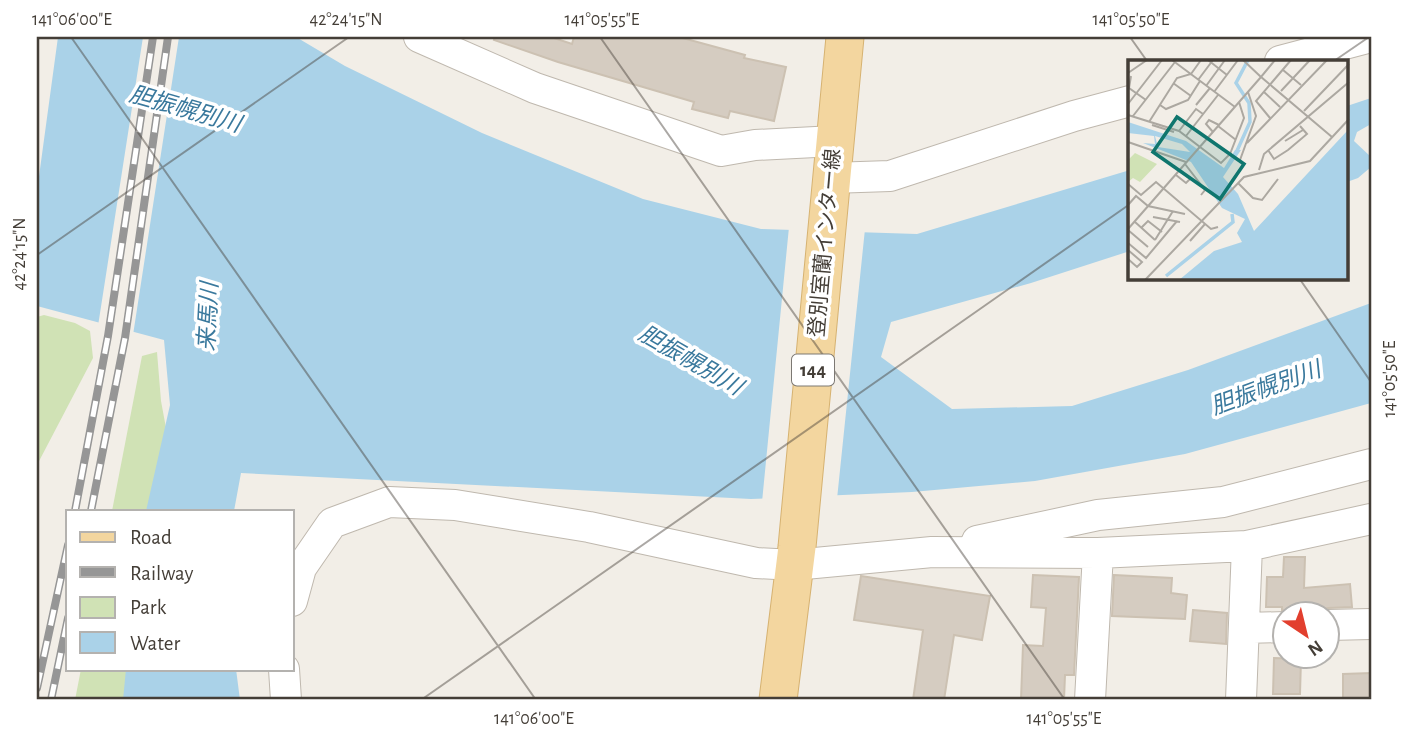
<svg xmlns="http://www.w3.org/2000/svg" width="1408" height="737" font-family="'Alegreya Sans','Noto Sans JP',sans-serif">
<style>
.green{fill:#d0e2b5}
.water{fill:#aad2e8}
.pier{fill:#f2eee7}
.building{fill:#d5ccc1;stroke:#ccc1b2;stroke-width:2}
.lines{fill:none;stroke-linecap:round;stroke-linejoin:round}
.minor-casing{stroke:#bfb8ae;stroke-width:32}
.major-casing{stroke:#d6b271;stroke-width:39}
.minor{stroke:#fff;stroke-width:30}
.major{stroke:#f3d69f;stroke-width:37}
.rail-casing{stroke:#969696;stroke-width:8}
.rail{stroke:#fff;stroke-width:5;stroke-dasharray:16;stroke-linecap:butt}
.ticks{fill:none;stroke:#443e37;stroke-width:2;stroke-opacity:0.45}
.labels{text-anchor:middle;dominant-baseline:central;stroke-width:7;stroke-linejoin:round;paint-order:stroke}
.shield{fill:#fff;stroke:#7c7873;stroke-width:2}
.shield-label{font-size:19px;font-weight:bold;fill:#443e37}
.street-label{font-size:21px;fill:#443e37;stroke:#fff}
.water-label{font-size:23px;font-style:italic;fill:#3a799d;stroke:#fff}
.inset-river{fill:none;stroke:#aad2e8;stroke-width:3.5}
.inset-road{fill:none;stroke:#aca8a1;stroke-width:2}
.view{fill:#0f766e;fill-opacity:0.15;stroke:#0f766e;stroke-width:3.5}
.inset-edge{fill:none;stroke:#443e37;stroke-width:3.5}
.neatline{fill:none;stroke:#443e37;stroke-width:2.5}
.ticks-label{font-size:18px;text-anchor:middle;fill:#443e37}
</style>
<rect width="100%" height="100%" fill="#f2eee7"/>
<path class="green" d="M 44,315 L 75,323 L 90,331 L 93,358 L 37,465 L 37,317 Z
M 157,352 L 161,401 L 171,455 L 157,511 L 112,511 L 142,356 Z
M 81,669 L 145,669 L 148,700 L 75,700 Z"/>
<path class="water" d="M 37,37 L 296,37 L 345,66 L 482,133 L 643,199 L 761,229 L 917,234 L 1130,170 L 1130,251 L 1031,283 L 891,322 L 881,357 L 952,409 L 1072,406 L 1188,370 L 1371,303 L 1371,403 L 1185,454 L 1035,481 L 912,492 L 751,499 L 241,473 L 234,511 L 146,511 L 170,405 L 164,340 L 37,306 Z
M 1371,98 L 1371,124 L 1357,132 L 1354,141 L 1371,157 L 1371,167 L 1358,178 L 1347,182 L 1347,106 Z
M 126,669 L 236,669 L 240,700 L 123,700 Z"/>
<path class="pier" d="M 37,37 L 58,37 L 37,191 Z
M 143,37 L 179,37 L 133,335 L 98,326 Z
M 789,227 L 865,229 L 837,499 L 762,502 Z"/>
<path class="building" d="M 495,37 L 551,37 L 572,44 L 574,37 L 679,37 L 745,55 L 744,58 L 786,67 L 774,121 L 730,111 L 728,118 L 692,109 L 694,102 L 558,62 L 494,40 Z
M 1284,557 L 1305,557 L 1304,588 L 1350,584 L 1352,607 L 1328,608 L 1320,610 L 1315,614 L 1298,614 L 1294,611 L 1282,610 L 1282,607 L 1266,607 L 1267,577 L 1283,577 Z
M 1033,575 L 1079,577 L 1074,675 L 1065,675 L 1064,700 L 1021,700 L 1023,645 L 1043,646 L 1046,608 L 1031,607 Z
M 1114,575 L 1172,578 L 1171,593 L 1187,595 L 1185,619 L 1112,616 Z
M 861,576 L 990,596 L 982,640 L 954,635 L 944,700 L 913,700 L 923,630 L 854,620 Z
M 1193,610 L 1227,613 L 1226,644 L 1190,641 Z
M 1274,658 L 1301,659 L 1300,694 L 1273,694 Z
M 1371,673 L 1371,700 L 1343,700 L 1343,674 Z"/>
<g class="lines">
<g class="minor-casing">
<path id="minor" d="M 419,37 L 535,88 L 721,151 L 755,145 L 835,141
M 1280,61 L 1371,37
M 831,178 L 890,176 L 1074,116 L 1130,101
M 977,541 L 1098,515 L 1223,502 L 1371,464
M 292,601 L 301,568 L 332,523 L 389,502 L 455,505 L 589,527 L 756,563 L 794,565 L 932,552 L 1098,553 L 1247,546 L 1371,519
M 1328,625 L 1371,624
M 1244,628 L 1286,627
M 284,669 L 286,700
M 1090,700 L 1098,553
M 1241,700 L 1247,546"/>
</g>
<g class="major-casing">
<path id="major" d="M 778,700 L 797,547 L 845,37"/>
</g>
<use href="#minor" class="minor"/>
<use href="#major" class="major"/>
<g class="rail-casing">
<path id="rail" d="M 75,511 L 108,336 L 153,37
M 91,511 L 125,338 L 168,37
M 37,688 L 68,545
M 51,700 L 68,618"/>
</g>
<use href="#rail" class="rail"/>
</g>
<path class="ticks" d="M 71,37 L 536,700M 600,37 L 1065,700M 1130,37 L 1147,61M 1334,61 L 1369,37M 37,255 L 349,37M 1299,278 L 1371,382M 421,700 L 1130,204"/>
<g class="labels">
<rect class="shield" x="792" y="354.5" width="42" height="31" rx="5"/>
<g class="shield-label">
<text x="813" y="370">144</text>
</g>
<g class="street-label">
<text transform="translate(825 243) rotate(-85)">登別室蘭インター線</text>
</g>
<g class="water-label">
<text transform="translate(185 110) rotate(16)">胆振幌別川</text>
<text transform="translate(209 317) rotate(-87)">来馬川</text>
<text transform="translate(690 361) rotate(30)">胆振幌別川</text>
<text transform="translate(1266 389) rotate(-20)">胆振幌別川</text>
</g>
</g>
<g transform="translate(1128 60)">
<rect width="220" height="220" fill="#f2eee7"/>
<path d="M 7,93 L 29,104 L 12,122 L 5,118 L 0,122 L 0,100 Z" fill="#d0e2b5"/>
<path d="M 0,62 L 58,81 L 96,108 L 107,90 L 113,90 L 95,117 L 110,134 L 126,171 L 220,70 L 220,220 L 51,220 L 86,191 L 114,182 L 109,173 L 117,159 L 94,148 L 63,102 L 15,83 L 27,84 L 26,76 L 0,73 ZM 27,76 L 54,84 L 62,92 L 30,87 Z" fill="#aad2e8" fill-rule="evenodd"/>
<path class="inset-river" d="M 108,93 L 122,62 L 121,43 L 108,23 L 120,0M 38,216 L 105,162 L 104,154"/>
<path class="inset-road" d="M 44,0 L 107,47M 80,0 L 99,15M 115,0 L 133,17 L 147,0M 155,10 L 173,25M 0,13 L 19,0M 3,16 L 1,28 L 18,40M 70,20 L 85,0M 45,23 L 63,36M 78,26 L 97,0M 153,31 L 182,0M 86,32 L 110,0M 136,32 L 152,47M 0,44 L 34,0M 32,45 L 38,49 L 60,40 L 72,21M 68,45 L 82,28M 176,51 L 221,4M 0,55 L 51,71 L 93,103 L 102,94 L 116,58 L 111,42M 5,56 L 47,2M 142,58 L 128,41 L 163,0M 21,62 L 49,18 L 63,14 L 73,0M 24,65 L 46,72M 90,66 L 108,80M 51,71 L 68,49 L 75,54M 85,72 L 78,64 L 81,60 L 91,65M 58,76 L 90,35M 157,81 L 175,70M 0,82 L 58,102M 119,83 L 199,0M 140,90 L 146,99 L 160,90 L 179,74 L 172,66M 112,100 L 128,56 L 120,32M 57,104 L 77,130 L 73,135M 131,110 L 136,94 L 221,22M 48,115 L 58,123 L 62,119 L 52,110M 110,123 L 125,138 L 134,140 L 150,119M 0,124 L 13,135 L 28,122 L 83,169 L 90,167M 0,145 L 8,136 L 20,146 L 57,154M 25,157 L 52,162M 7,162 L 27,180M 14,167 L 20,161 L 34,172M 0,169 L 133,17 L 204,77M 0,170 L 20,187M 27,180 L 45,151M 62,181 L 77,164M 0,183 L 18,198 L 49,161M 0,190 L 14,202 L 9,207 L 0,199M 17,220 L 116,117 L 182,101 L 221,59"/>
<path class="view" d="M 49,57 L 116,104 L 92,139 L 25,92 Z"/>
<rect width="220" height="220" class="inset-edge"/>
</g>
<rect width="1408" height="737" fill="none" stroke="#ffffff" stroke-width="77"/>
<rect x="66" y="510" width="228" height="161" fill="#ffffff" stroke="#b4b2af" stroke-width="2"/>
<rect x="80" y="532" width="35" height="10" fill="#f3d69f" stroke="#b4b2af" stroke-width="2"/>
<text x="130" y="544" font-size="21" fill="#443e37">Road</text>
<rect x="80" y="567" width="35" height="10" fill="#969696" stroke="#b4b2af" stroke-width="2"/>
<text x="130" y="580" font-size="21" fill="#443e37">Railway</text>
<rect x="80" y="597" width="35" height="21" fill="#d0e2b5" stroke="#b4b2af" stroke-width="2"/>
<text x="130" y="614" font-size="21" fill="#443e37">Park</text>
<rect x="80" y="632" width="35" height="21" fill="#aad2e8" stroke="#b4b2af" stroke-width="2"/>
<text x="130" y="650" font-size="21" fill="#443e37">Water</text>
<g transform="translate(1306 635) rotate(145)"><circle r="33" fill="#ffffff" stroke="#b4b2af" stroke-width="2"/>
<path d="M0-5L12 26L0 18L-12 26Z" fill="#e23f2e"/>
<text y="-10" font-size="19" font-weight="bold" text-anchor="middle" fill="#443e37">N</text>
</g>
<rect x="38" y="38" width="1332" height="660" class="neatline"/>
<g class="ticks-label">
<text x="72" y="25">141°06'00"E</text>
<text x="346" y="25">42°24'15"N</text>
<text x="602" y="25">141°05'55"E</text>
<text x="1131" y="25">141°05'50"E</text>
<text transform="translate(19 254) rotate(-90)" y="6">42°24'15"N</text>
<text transform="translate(1389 379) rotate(-90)" y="6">141°05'50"E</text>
<text x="534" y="724">141°06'00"E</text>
<text x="1064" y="724">141°05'55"E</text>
</g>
</svg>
